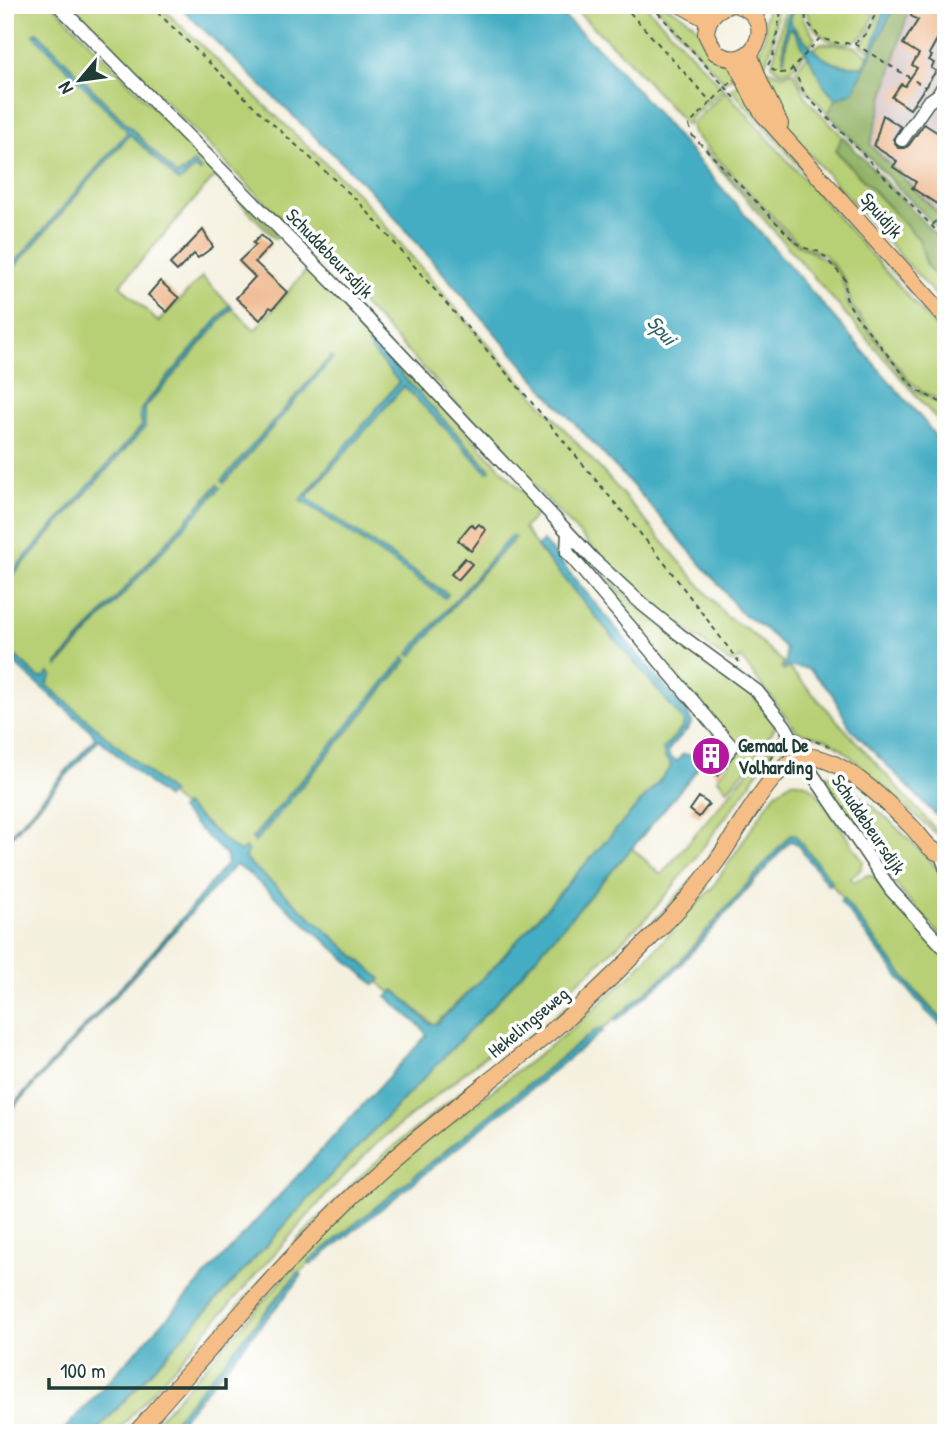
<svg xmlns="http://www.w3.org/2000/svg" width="951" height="1438" font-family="'Patrick Hand',sans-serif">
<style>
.industrial{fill:#d1bfbf}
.green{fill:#b8d074;stroke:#6c8654;stroke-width:2;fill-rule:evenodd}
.forest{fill:#92b266;stroke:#58784d;stroke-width:2}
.water{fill:#44adc3;stroke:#32757c;stroke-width:2}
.building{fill:#eeb78c}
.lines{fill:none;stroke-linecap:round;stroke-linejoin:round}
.minor-casing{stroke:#3f584e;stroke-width:15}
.major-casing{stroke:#3f584e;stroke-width:18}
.path{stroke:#3f584e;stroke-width:2;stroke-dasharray:5 5;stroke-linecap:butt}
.minor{stroke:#fff;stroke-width:12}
.major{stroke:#f6be87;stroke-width:16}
.labels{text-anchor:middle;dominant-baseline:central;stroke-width:7;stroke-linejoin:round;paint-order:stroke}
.street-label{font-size:19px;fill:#1f3d34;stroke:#fff}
.poi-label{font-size:19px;font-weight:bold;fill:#1f3d34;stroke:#fff;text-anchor:start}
.water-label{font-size:21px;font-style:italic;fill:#2c6466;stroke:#fff}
</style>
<rect width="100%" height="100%" fill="#fff"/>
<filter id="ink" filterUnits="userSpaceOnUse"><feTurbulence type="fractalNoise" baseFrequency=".0143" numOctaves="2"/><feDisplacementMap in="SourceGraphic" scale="14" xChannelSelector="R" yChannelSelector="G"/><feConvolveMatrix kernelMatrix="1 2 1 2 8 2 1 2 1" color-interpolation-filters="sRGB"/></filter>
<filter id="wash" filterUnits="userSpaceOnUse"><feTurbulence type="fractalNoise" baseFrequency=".00686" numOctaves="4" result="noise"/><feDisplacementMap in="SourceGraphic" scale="28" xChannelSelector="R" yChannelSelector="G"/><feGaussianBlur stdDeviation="1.57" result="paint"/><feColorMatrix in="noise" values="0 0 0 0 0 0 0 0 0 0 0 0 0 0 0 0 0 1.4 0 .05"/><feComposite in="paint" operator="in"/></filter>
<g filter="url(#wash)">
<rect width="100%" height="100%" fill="#f4f0df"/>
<path class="industrial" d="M 905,5 L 946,5 L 946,230 L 869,145 Z"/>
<path class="green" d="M 5,5 L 53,5 L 279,236 L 275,239 L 215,176 L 120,285 L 158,322 L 202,277 L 230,305 L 143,406 L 142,426 L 5,580 L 5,278 L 130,134 L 178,181 C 185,180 194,170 194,162 L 177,176 L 37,32 L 126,129 L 127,133 L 5,274 Z
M 70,5 L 159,5 L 359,195 L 464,318 L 613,483 L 727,617 L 748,630 L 784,663 L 781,667 L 784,671 L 789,668 L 804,684 L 938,832 L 936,834 L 842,749 L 828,740 L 797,731 L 741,658 L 732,663 L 723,658 L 652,603 L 606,562 L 308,246 Z
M 570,5 L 645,5 L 724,89 L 691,117 L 687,126 L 627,59 Z
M 655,5 C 687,5 719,53 738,75 L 724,82 Z
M 769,5 L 779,5 C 774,22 774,57 761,67 L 758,56 L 765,36 L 765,17 Z
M 785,5 L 791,5 C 786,23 781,43 784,61 L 789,28 L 794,31 L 806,51 C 796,63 786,82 772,65 Z
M 793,5 L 801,5 L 804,20 L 815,38 L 810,46 L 790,23 Z
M 806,5 L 877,5 C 873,17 869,33 858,39 C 834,53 806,29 806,5 Z
M 881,5 L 886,5 L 877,38 L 870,51 L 861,45 L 875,23 Z
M 821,43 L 854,46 L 867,54 L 867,60 L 863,66 C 845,67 825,63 813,49 Z
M 808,55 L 824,85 L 836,99 L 828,114 L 802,85 L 796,70 Z
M 768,70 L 782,75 L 793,72 L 807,99 L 842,136 L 836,152 L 919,239 L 927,266 L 946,287 L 946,307 L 796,139 L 782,120 L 763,72 Z
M 742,81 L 760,116 L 946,327 L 946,332 L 731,89 Z
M 726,91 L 946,339 L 946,403 L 921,391 L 908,379 L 851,305 L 845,280 L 825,255 L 802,246 L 792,237 L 693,133 L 691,124 Z
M 703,149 L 790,239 C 806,253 833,257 842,280 C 846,289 844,298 849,307 L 914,389 L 946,407 L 946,430 Z
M 310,266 L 540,510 L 524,528 L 537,547 L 684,721 L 683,727 L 663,749 L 671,764 L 670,769 L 493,968 L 434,1025 L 394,990 L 391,993 L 378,982 L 381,979 L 246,860 L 245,849 L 241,852 L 233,848 L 185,805 L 183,807 L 169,795 L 171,793 L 46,685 L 51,675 L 49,673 L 43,679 L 38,677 L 12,653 L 10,655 L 5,650 L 5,584 L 145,427 L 144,408 L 232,308 L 255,330 ZM 371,342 L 490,469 L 404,386 L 308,495 L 308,499 L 448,594 L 445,598 L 304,501 L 300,501 L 399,382 ZM 330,357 L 332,358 L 224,483 L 222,480 ZM 217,485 L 220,488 L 58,666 L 57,664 ZM 511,536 L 514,539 L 474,581 L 412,656 L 409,654 ZM 405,658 L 407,661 L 255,842 L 252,838 Z
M 574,549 L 674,637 L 754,698 L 778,723 L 752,762 L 727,790 L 717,778 L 739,751 L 581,566 L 572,551 Z
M 783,730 L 781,738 L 743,794 L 676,883 L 649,915 L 593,969 L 376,1144 L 328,1193 L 116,1433 L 95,1433 L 326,1180 L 493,1006 L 632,848 L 661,875 Z
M 784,747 L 788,747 L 785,756 L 774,767 L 684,893 L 588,992 L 300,1241 L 128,1433 L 124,1433 L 298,1239 L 353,1183 L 394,1146 L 566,1007 L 634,942 L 696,875 Z
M 827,775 C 862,790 920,849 946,878 L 946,941 L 903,894 L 830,793 L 825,783 Z
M 792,782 C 804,780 812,787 819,795 L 863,861 L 861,869 L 850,878 L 854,882 L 867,875 L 873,876 L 946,958 L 946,1023 C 887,965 843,897 794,834 L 791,834 L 674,968 L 608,1025 L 593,1032 L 309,1261 L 310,1263 L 292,1280 L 164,1433 L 146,1433 L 329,1228 L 364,1194 L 427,1141 L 573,1028 L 631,975 L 712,888 L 769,802 L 777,792 Z"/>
<path class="forest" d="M 895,5 L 910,5 L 870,145 L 946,221 L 946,238 L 828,114 L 836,99 L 853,92 Z
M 842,136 L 941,240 L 946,248 L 946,287 L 927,266 L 919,239 L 836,151 Z"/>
<path class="water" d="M 178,5 L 551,5 L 610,59 L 923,420 L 946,450 L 946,817 L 941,819 L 937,816 L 850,728 L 832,693 L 809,669 L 788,666 L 785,669 L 782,667 L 786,663 L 785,648 L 765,629 L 739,611 L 722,588 L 635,488 L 554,401 L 390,212 L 364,184 Z
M 791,5 L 793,5 L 790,23 C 807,42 821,65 849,66 C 856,66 859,67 865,65 C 873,45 880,26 886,5 L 895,5 L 853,92 L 836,99 L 824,85 L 794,31 L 789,28 L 783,61 L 786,24 Z
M 37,32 L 177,176 L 184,173 L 194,162 L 201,170 L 199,172 L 194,168 L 182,180 L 178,181 L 130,134 L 5,278 L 5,274 L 127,133 L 126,129 L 34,35 Z
M 230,305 L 232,308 L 145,408 L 145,427 L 5,584 L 5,580 L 142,426 L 140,413 L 143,406 Z
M 371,342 L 490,470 L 487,472 L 404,386 L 308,495 L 308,499 L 448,595 L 445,598 L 306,503 L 300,501 L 399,382 L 367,345 Z
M 331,356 L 333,358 L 224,483 L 222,480 Z
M 218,485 L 220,488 L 58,666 L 57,664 Z
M 511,536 L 515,538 L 474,581 L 412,656 L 409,653 Z
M 543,541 L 687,713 L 692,722 C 686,735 673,740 668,752 L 670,758 L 677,761 L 683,754 L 690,755 L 699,763 L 696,771 L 632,848 L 493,1006 L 326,1180 L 95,1433 L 61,1433 L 427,1035 L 421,1027 L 387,997 L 395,990 L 429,1023 L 437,1024 L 493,968 L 670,769 L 671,764 L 665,758 L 663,749 L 683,727 L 684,721 L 537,547 Z
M 12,653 L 38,677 L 43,678 L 49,673 L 52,675 L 47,685 L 172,793 L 166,798 L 99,739 L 5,844 L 5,841 L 95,738 L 91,731 L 8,658 Z
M 405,657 L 407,660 L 255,842 L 252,839 Z
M 184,805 L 233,848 L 241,852 L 245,848 L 248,851 L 245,856 L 246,860 L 381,979 L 375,985 L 248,873 L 235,865 L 5,1117 L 5,1114 L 174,928 L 227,864 L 227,856 L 180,810 Z
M 791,834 L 794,834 L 832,882 L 828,885 L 796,843 L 790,841 L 675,971 L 616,1021 L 615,1018 L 674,968 Z
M 843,898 L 923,1001 L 946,1023 L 946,1030 L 923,1008 L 840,901 Z
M 601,1028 L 603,1031 L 311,1265 L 308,1262 L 593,1032 Z
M 299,1272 L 302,1275 L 295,1285 L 170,1433 L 164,1433 Z"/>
<g id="blocks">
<path class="building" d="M 914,5 L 946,5 L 946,38 L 940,34 L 929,54 L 932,56 L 929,60 L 934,63 L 931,68 L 936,71 L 910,109 L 892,97 L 901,84 L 905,86 L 917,68 L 912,65 L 919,54 L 903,44 L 918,20 L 911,16 Z
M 883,115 L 901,127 L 893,139 L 898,148 L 905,148 L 909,145 L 924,124 L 946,138 L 946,189 L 937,204 L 912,188 L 916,182 L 893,167 L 897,161 L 874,146 Z
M 203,230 L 213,247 L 198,258 L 194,254 L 177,271 L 170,264 Z
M 261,235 L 271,245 L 255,262 L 287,292 L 273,309 L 270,307 L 260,320 L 236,298 L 255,277 L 239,261 L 256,245 L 253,243 Z
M 160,281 L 179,298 L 167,312 L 148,295 Z
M 471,524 L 475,528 L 479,524 L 486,530 L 471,551 L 458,540 Z
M 465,558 L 472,564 L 458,580 L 451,574 Z
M 707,738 L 719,749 L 712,761 L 699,747 Z
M 716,763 L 726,767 L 718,776 L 711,769 Z
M 699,797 L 709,804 L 699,817 L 690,810 Z"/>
</g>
</g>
<g filter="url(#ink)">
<use href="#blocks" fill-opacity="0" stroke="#3f584e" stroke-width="2"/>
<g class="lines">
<g class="minor-casing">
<path id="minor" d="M 58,5 L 348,298 L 594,560 L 643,605 L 679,634 L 757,691 L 785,726 L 811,772 L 891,890 L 946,950
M 946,82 L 938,95 L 946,100
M 902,140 L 928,102 L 938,95
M 568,533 L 567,552 L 732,747 L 723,758
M 941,855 L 946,869"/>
</g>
<g class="major-casing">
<path id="major" d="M 681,5 L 708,20
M 729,5 C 714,9 707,19 706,34 L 715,52 C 753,78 781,17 737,5
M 749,53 L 761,85 L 780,124
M 734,59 L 755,101 L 764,115 L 946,318
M 136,1433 C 214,1345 290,1253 376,1174 C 437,1119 504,1072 566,1019 C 602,988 635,954 668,920 C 687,901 703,880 719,858 C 736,835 773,764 799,758 C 834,748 889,804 912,827 C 921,836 931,855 946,854"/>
</g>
<path class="path" d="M 150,5 L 263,115 L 359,202 L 528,398 L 663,561 L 739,662
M 623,5 L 712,103
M 651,5 L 738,101
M 804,5 L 806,20 L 820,38
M 855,44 L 925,87
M 768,65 L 773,55 L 782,5
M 771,69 L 779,73 L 789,72 L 820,38 L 838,43 L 855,43 L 867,33 L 879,5
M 793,69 L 805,94 L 932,226 L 946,243
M 731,82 L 689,125 L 692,135 L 794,241 L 805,248 L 820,252 L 845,279 L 846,298 L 854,313 L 911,384 L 918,391 L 946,405
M 933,225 L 946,204
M 806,738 L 834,748
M 770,760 L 782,746"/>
<use href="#minor" class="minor"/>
<use href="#major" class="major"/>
</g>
</g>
<defs>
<g id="building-disc" transform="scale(2.0125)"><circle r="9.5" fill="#b5179e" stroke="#fff"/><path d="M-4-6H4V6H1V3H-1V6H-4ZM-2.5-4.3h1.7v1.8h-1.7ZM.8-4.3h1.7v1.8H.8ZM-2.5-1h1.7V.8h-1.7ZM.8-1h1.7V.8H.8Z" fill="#fff"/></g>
</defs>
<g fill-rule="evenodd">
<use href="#building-disc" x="711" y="756"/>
</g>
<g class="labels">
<g class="street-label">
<text transform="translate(882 215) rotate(49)">Spuidijk</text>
<text transform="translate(330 253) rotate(46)">Schuddebeursdijk</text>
<text transform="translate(869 824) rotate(56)">Schuddebeursdijk</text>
<text transform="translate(528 1022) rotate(-40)">Hekelingseweg</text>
</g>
<g class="poi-label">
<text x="738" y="745">Gemaal De<tspan x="738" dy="22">Volharding</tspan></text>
</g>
<g class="water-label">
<text transform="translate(662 330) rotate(48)">Spui</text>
</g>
</g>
<rect width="951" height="1438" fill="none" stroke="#fff" stroke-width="28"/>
<g transform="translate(80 80) rotate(241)" stroke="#ffffff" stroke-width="5" paint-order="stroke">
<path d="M0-5L12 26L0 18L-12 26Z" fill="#1f3d34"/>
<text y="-10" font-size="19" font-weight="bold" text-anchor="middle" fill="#1f3d34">N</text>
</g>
<path d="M49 1378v10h177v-10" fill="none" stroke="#1f3d34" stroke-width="3.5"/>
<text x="60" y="1378" font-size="21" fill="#1f3d34" stroke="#ffffff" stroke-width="5" paint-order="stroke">100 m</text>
</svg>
